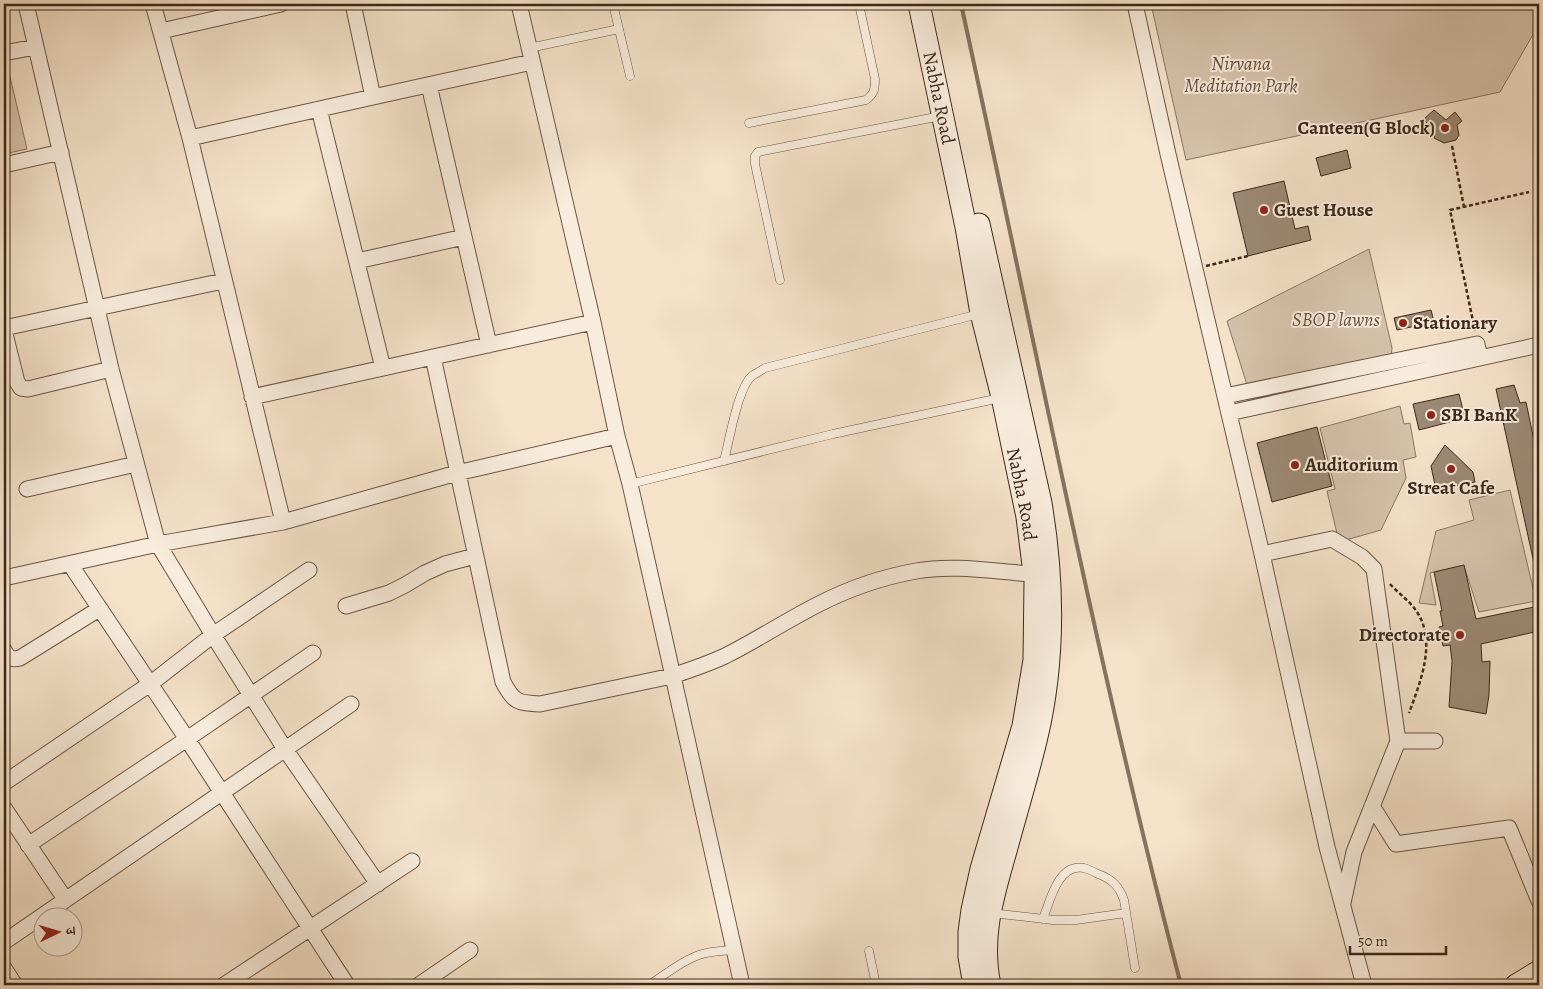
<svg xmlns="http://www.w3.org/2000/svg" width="1543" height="989" font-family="Alegreya,'Noto Serif Devanagari',serif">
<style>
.green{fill:#d6c2ab;stroke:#897562}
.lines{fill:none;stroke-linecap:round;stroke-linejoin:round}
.stream{stroke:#857260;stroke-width:4}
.building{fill:#9c8975;stroke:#3c281a}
.lane-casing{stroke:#6a5646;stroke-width:9}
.street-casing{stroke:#6a5646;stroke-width:17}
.secondary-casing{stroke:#3c281a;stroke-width:23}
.path{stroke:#3c281a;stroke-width:2.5;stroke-dasharray:4 2.5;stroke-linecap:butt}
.lane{stroke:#f8ecdc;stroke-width:8}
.street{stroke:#f8ecdc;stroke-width:15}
.secondary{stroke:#f8ecdc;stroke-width:21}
.poi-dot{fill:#8f2418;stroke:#f8ecdc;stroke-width:2}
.labels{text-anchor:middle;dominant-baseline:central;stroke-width:4;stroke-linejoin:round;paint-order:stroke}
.park-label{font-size:19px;font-style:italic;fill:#624e3e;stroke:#f8ecdc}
.street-label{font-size:19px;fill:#3c281a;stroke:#f8ecdc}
.poi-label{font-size:19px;font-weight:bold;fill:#3c281a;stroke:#f8ecdc;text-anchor:start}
</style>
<rect width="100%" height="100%" fill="#f5e2c9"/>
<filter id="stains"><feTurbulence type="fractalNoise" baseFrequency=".004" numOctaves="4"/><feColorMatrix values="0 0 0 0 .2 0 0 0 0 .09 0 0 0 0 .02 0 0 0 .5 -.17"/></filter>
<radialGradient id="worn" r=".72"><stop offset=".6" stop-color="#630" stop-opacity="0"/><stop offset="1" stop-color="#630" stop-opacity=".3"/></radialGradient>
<path class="green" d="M 1151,4 L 1539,4 L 1539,24 L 1500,92 L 1186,160 Z
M 4,64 L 7,64 L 27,149 L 4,154 Z
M 1369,249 L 1392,348 L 1391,357 L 1248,388 L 1227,321 Z
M 1400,406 L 1404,424 L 1410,423 L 1416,457 L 1403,460 L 1406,478 L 1381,530 L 1339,542 L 1327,491 L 1335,489 L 1320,428 Z
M 1510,490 L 1536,601 L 1479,612 L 1464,566 L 1430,573 L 1436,605 L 1419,603 L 1436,531 L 1474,520 L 1469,500 Z"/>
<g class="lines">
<path class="stream" d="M 961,4 C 1033,331 1096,661 1181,985"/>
</g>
<path class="building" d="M 1434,110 L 1446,120 L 1455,112 L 1462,121 L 1457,125 L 1459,135 L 1456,140 L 1444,143 L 1434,138 L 1436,130 L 1423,120 Z
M 1347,150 L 1351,168 L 1321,176 L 1316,158 Z
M 1284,181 L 1295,229 L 1308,226 L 1311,240 L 1248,256 L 1233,193 Z
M 1431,310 L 1434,322 L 1397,330 L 1394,318 Z
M 1514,385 L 1520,403 L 1526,402 L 1539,465 L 1539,567 L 1535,568 L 1496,389 Z
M 1459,394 L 1465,418 L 1419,430 L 1413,404 Z
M 1317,427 L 1332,486 L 1272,502 L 1257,443 Z
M 1445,445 L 1473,472 L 1475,482 L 1436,490 L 1431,466 Z
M 1464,565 L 1476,619 L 1539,606 L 1539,631 L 1481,644 L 1482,662 L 1490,661 L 1489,695 L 1486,714 L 1449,707 L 1452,661 L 1450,645 L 1443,646 L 1439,627 L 1443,626 L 1440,611 L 1442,611 L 1434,572 Z"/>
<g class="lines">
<g class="lane-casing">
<path id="lane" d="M 613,4 L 630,76
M 529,48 L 619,29
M 749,123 L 866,100 C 874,94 875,90 875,79 L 859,4
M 780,280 L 755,164 L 755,156 L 758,152 L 941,116
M 724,461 C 729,442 738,387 752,376 C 756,373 761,371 765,368 L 979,314
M 630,484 L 833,434 L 1000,398
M 991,913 L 1053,920 L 1076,920 L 1126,913
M 1043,919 C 1050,901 1058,863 1084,868 C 1088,869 1094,872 1098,874 C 1112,879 1119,886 1124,900 L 1135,968
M 869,951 L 876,985
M 649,985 C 665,975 681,961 699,955 C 710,951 723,951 734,950"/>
</g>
<g class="street-casing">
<path id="street" d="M 26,4 L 111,369 L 158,544 L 213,635 L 285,749 L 378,884
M 153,4 L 190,138 L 283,522
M 353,4 L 373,97 L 532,62
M 519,4 L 593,322 L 617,436 L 630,484 L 742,985
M 1135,4 L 1168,154 L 1262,554 L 1327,847 L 1364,985
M 161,31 L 281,4
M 4,53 L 35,47
M 429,85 L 489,345
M 319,109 L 383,368
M 190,138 L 373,97
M 4,165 L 61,152
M 357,261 L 464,237
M 593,322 L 433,357 L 503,682 C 514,702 517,703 540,704 L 672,676 C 690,670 708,664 725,656 C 757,640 787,620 819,604 C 850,588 883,577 916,571 C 955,564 996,572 1034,574
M 4,328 L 223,281
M 4,330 L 17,382 L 21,388 L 28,389 L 111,369
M 1225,396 L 1477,344 L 1480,358
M 252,397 L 433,357
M 1229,413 L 1539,345
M 27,489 L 136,464
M 1262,554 L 1332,539 L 1362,557 L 1374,569 L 1398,741 L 1354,852 L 1343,903
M 70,564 L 187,739 L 347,985
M 4,578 L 158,544 L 283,522 L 457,473 L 617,436
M 346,606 L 389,593 L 405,585 L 425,573 L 445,564 L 475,556
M 4,650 C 8,658 11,660 20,658 L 99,609
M 1398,741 L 1435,741
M 4,783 L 150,684 L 213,635 L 309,570
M 1372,806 L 1396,844 L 1509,828 L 1539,901
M 4,808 L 65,899
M 28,845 L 187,739 L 313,653
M 4,942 L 351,704
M 4,968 L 15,985
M 224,985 L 412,861
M 419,985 L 470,950"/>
</g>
<g class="secondary-casing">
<g id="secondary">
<path id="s1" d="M 919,4 L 966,227 L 981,313 L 1002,397 L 1027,517 L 1035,581 L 1034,660 L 1023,726 L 981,869 L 972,910 L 969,932 L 969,957 L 974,985"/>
<path d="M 979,224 L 1041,503 C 1054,581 1055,663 1036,741 C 1027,778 1016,814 1006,851 C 993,897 980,937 990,985"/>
<path d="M 1516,985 L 1539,971"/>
</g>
</g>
<path class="path" d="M 1452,146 L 1464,207
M 1206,266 L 1248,256
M 1475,331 L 1450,210 L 1529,192
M 1390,584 C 1399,594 1410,601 1417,612 C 1437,642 1420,683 1409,713"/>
<use href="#lane" class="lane"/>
<use href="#street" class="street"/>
<use href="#secondary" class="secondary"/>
</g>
<g class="poi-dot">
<circle cx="1445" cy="128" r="5"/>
<circle cx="1264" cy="210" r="5"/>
<circle cx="1403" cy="323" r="5"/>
<circle cx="1431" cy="415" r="5"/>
<circle cx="1295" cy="465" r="5"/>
<circle cx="1451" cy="469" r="5"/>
<circle cx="1460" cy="635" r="5"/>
</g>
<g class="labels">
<g class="park-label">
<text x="1241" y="64">Nirvana<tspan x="1241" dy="22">Meditation Park</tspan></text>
<text x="1336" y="320">SBOP lawns</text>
</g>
<g class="street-label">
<text stroke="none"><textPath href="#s1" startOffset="96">Nabha Road</textPath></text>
<text stroke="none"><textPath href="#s1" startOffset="501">Nabha Road</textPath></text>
</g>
<g class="poi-label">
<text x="1435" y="128" text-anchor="end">Canteen(G Block)</text>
<text x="1274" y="210">Guest House</text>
<text x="1413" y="323">Stationary</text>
<text x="1441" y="415">SBI BanK</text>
<text x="1305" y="465">Auditorium</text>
<text x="1451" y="488" text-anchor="middle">Streat Cafe</text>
<text x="1450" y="635" text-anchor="end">Directorate</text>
</g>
</g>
<rect width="1543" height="989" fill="none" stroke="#f5e2c9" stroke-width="20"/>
<rect x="5" y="5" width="1533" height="979" fill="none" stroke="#3c281a" stroke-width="2.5"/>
<rect x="10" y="10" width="1523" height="969" fill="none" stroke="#3c281a"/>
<g transform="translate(58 932) rotate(85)"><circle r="24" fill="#f8ecdc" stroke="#ad9e8e"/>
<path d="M0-4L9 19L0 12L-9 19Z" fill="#8f2418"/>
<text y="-8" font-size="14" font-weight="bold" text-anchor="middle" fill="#3c281a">उ</text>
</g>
<path d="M1350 946v8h96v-8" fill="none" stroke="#3c281a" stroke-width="2.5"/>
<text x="1358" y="946" font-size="15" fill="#3c281a" stroke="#f8ecdc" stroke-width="4" paint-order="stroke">50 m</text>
<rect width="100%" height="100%" filter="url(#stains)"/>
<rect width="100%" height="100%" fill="url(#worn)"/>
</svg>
